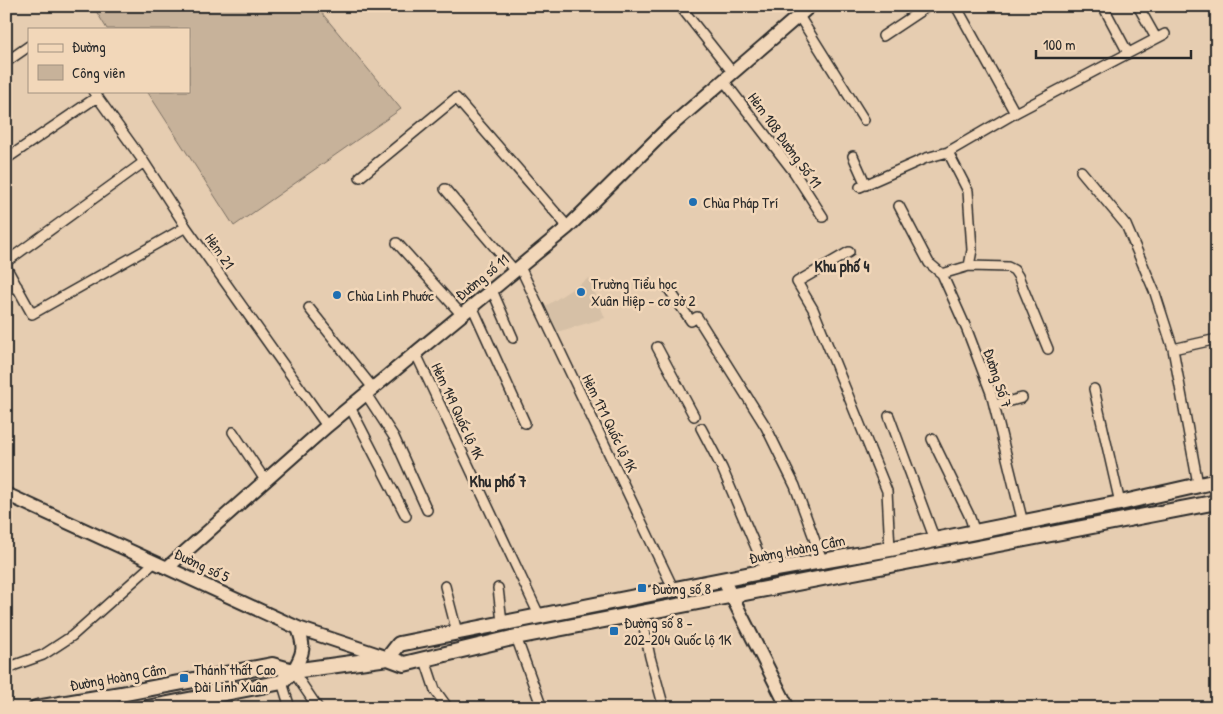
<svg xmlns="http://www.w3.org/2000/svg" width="1223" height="714" font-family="'Patrick Hand',sans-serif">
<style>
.built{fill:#d6c0a6}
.green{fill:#c7b29a;stroke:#796e62}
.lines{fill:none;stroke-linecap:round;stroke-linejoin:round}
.street-casing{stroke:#2b2b2b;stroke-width:12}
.secondary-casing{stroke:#2b2b2b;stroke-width:16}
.primary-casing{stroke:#2b2b2b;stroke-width:18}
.street{stroke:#f2d7b9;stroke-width:9}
.secondary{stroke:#f2d7b9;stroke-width:12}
.primary{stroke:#f2d7b9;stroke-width:14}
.poi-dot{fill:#1f6fb2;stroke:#f2d7b9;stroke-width:2}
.labels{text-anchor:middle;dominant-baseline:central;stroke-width:5;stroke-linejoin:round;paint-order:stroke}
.street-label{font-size:15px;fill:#2b2b2b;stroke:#f2d7b9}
.poi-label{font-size:15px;fill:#2b2b2b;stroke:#f2d7b9;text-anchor:start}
.neighbourhood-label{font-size:16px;font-weight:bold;fill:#2b2b2b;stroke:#f2d7b9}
</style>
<rect width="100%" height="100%" fill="#e6cdb1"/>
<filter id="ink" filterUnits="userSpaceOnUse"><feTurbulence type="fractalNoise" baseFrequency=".02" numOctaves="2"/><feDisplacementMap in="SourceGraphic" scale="10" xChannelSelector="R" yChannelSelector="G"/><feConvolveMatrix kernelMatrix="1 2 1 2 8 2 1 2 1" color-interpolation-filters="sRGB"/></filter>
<g filter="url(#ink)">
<path class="built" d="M 589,278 L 605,318 L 557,332 L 546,306 Z"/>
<path class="green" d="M 93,6 L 316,6 L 401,109 L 234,226 L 147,91 L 189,91 L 189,29 L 107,29 Z"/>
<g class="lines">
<g class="street-casing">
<path id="street" d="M 680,6 L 733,73
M 956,6 L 1015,113
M 1103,6 L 1128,53
M 1138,6 L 1156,38
M 799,16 L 864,120
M 883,36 L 928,6
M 1216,51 L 1217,51
M 6,62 L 29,46
M 724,81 L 794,172 L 823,217
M 93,91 L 144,162 L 186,227 L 327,426
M 948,152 L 968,191 L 972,250 L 969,266 L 942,274 L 967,330 L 991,393 L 1023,523
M 853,156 L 866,185
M 6,159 L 97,97
M 1081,171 L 1126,225 L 1155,293 L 1173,349 L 1198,484
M 360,177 L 456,98 L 568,227
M 860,187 L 926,158 L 948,152 L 1015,113 L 1165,34
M 445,189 L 515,271
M 899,206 L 929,263 L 942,274
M 397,243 L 461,314
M 849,252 L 797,282 L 813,309 L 887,491 L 890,549
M 6,262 L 144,162
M 969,266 L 1008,267 L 1014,270 L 1018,276 L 1048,349
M 6,267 L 32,314 L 186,227
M 520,267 L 674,590
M 668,288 L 691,321 L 697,317 L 766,427 L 795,486 L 822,560
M 492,290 L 513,338
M 6,291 L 17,286
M 472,306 L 525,423
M 309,308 L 373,388
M 657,347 L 694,416
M 1173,349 L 1217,339
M 416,354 L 539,615
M 1094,389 L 1120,503
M 366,394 L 394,437 L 427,510
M 994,405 L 1022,398
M 350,407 L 406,516
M 889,416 L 935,540
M 701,428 L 722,468 L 766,571
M 233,432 L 265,480
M 932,439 L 969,515 L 975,532
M 445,586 L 457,632
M 498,588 L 502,622
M 641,613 L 650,657 L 664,708
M 516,637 L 542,708
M 425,660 L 435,690 L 448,708
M 6,671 L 15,665 L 43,655 L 72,636 L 155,562
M 293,671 L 318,708
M 282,682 L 290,708"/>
</g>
<g class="secondary-casing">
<path id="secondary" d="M 6,494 L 298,628 L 388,658
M 168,567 L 327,426 L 568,227 L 665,131 L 810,6
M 724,581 L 788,708
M 293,671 C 304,653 305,647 298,628"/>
</g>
<g class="primary-casing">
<path id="primary" d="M 388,658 L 399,644 L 424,639 L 766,571 L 890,549 L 1120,503 L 1217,481
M 36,708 L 121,694 L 272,665 L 293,671 L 388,658 L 404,664 L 516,637 L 1217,502
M 147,708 L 282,682 L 293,671"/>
</g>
<use href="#street" class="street"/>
<use href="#secondary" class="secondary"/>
<use href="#primary" class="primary"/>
</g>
</g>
<g class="poi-dot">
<circle cx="693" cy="202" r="5"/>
<circle cx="581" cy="292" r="5"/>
<circle cx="337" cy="295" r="5"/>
<rect x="637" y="583" width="10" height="10" rx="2.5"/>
<rect x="609" y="626" width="10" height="10" rx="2.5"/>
<rect x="179" y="673" width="10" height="10" rx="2.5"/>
</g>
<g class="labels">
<g class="street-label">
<text transform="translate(785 140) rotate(54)">Hẻm 108 Đường Số 11</text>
<text transform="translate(220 251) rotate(55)">Hẻm 21</text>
<text transform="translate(482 277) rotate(-39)">Đường số 11</text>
<text transform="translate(998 378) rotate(72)">Đường Số 7</text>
<text transform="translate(458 411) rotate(65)">Hẻm 149 Quốc lộ 1K</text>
<text transform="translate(610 423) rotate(64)">Hẻm 171 Quốc lộ 1K</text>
<text transform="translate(797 549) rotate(-11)">Đường Hoàng Cầm</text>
<text transform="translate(202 565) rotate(25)">Đường số 5</text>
<text transform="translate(118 677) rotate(-10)">Đường Hoàng Cầm</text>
</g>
<g class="poi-label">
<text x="703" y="202">Chùa Pháp Trí</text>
<text x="591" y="283">Trường Tiểu học<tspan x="591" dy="17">Xuân Hiệp - cơ sở 2</tspan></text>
<text x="347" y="295">Chùa Linh Phước</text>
<text x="652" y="588">Đường số 8</text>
<text x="624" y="622">Đường số 8 -<tspan x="624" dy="17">202-204 Quốc lộ 1K</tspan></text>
<text x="194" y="669">Thánh thất Cao<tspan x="194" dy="17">Đài Linh Xuân</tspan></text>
</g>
<g class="neighbourhood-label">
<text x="842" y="266">Khu phố 4</text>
<text x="498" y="481">Khu phố 7</text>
</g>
</g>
<rect width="1223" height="714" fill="none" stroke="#f2d7b9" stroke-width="25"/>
<rect x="12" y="12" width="1198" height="689" fill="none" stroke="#2b2b2b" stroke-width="2" filter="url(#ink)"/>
<rect x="28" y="28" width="162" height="65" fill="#f2d7b9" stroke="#a29280"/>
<rect x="38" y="44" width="25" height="8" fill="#f2d7b9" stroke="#a29280"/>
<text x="72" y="52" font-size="15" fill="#2b2b2b">Đường</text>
<rect x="38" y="65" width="25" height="15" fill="#c7b29a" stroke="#a29280"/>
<text x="72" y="78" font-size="15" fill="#2b2b2b">Công viên</text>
<path d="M1036 50v8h155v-8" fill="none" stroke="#2b2b2b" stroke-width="2.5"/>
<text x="1043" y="50" font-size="15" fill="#2b2b2b" stroke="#f2d7b9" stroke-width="4" paint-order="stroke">100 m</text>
</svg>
